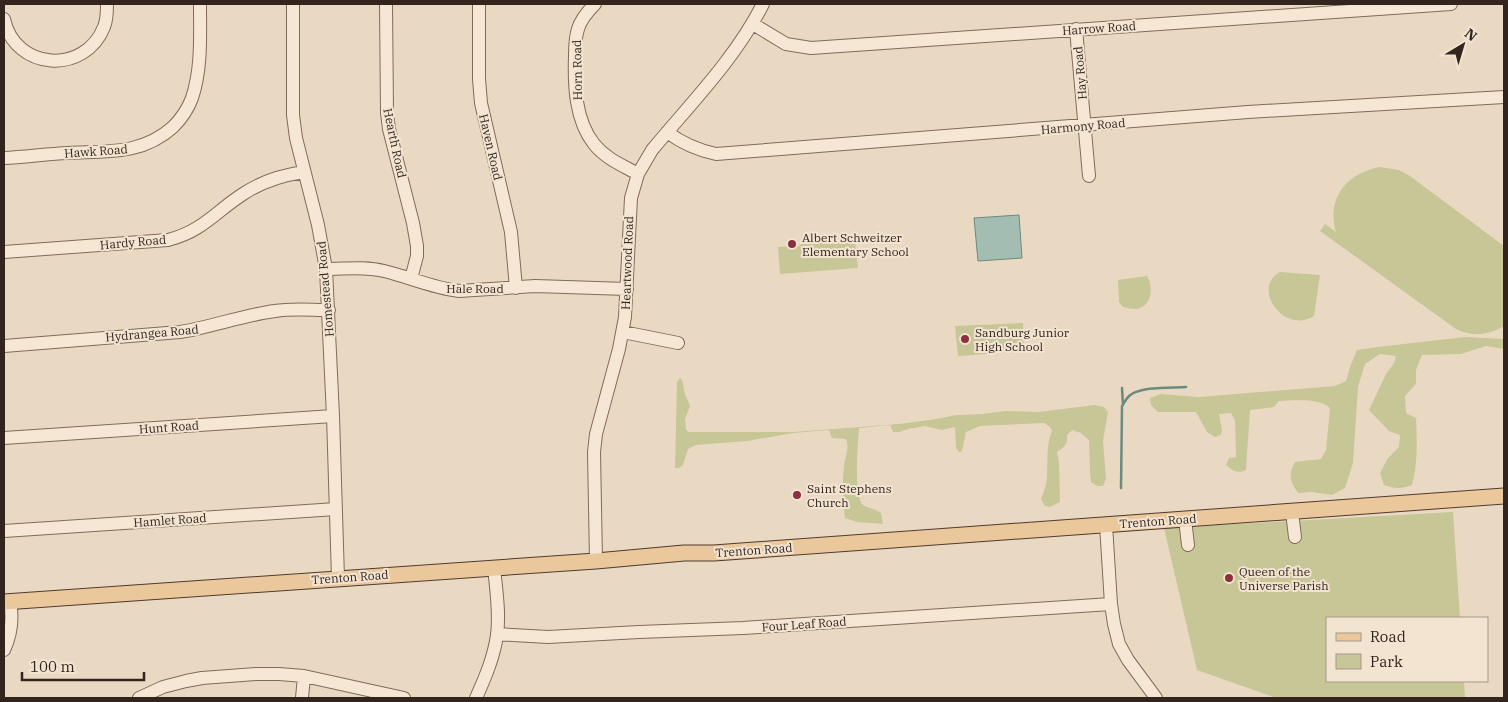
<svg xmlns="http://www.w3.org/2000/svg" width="1508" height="702" font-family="'IBM Plex Serif',serif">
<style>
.green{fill:#c7c697}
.water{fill:#a4bdb2;stroke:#6c8a7e}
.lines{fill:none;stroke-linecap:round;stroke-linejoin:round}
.stream{stroke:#6c8a7e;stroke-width:2.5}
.minor-casing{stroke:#826a5b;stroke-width:14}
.major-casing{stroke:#503a2f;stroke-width:17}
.minor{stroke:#f5e7d4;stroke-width:12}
.major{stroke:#eac89c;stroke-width:15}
.poi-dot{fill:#8c303d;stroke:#f2e4d1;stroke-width:2}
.labels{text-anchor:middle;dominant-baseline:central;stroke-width:4;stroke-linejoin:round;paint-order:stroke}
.street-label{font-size:12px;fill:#33251e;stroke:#f2e4d1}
.poi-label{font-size:12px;fill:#33251e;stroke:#f2e4d1;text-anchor:start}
</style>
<rect width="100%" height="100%" fill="#ead9c2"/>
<path class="green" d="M 1380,167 L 1399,170 L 1410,176 L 1504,246 L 1504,326 C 1489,335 1472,337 1456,329 L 1320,231 L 1325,224 L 1336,232 C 1326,198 1347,173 1380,167 Z
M 855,241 L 858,268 L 780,274 L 778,247 L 800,246 L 801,244 Z
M 1280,272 L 1320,275 L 1314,316 C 1283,335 1251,287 1280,272 Z
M 1147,276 C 1154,287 1152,307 1136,309 C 1132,309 1127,308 1123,307 L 1119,302 L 1118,280 Z
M 1023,323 L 1024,351 L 958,356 L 955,326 Z
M 1466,337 L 1504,339 L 1504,349 L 1486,346 L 1461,354 L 1422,355 L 1416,370 L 1416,384 L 1405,396 L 1406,413 L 1416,418 C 1417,440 1418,463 1412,485 C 1402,489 1395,489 1384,485 L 1380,473 L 1388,458 L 1399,447 L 1400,435 L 1389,431 L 1369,410 L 1386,374 L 1394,363 L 1396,356 L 1380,354 L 1365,364 L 1358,387 L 1353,463 L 1345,488 L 1332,495 L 1312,492 L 1298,493 C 1290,481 1288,476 1295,462 L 1321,459 L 1326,450 L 1330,408 C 1316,397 1295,401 1279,401 L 1274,407 L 1250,410 L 1246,470 C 1237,474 1233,471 1226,465 L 1229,458 L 1236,457 L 1235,420 L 1231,413 L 1219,414 L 1222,430 L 1221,435 L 1215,437 L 1207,432 L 1196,412 L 1158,412 L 1151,405 L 1150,398 L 1161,394 L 1199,397 L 1335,386 L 1346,381 L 1350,367 L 1357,350 L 1377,347 Z
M 680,378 L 682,380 L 685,394 L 690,406 L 685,419 L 686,430 L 689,432 L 793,432 L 899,424 L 936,419 L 957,415 L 982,414 L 1006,411 L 1038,412 L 1095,405 L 1104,407 L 1108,412 L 1103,441 L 1106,479 L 1103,486 L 1097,486 L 1091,482 L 1090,473 L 1089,440 L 1081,433 L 1072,430 L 1067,435 C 1068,444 1065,447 1057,452 L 1059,462 L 1060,502 L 1050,507 L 1045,506 L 1041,499 C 1044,491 1047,484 1047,475 C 1048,460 1046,446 1052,430 L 1050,427 L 1044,423 L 980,426 L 966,432 L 962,451 L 959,452 L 956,448 L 955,427 L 942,430 L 925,426 L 908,429 L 899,432 L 893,432 L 890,425 L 859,428 C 858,442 853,495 863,505 C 867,508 876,509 881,513 L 883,524 L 857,522 L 845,518 C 843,503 842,481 844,466 C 845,456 850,449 846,439 L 832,438 L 829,430 L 793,433 L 747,441 L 696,445 L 688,449 L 683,465 L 679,468 L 675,468 L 677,382 Z
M 1453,512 L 1460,618 L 1327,618 L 1327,681 L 1464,681 L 1465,698 L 1276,698 L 1197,670 L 1164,528 Z"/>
<path class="water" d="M 1019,215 L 1022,258 L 978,261 L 974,218 Z"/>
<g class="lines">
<path class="stream" d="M 1122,388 L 1123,405
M 1121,488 L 1122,406 C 1124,403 1126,399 1129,396 C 1140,386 1172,388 1186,387"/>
<g class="minor-casing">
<path id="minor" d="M 293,4 L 293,115 L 296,138 L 318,225 L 326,269 L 333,416 L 338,578
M 386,4 L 387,113 L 389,129 L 413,223 L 417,246 L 417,256 L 411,279
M 479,4 L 479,79 L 481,103 L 511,232 L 516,288
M 595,4 C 588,11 581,19 578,29 C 575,38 575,47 575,56 C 574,85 575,120 594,144 C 606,159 622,165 638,174
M 4,19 C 15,71 85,75 104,27 C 107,20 107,11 107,4
M 753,24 L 786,44 L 811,48 L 1451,4
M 1076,29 L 1089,176
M 667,132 C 683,144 697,150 716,154 L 1248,112 L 1504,97
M 4,158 C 25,157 47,154 68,153 C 107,151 142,155 173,127 C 181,119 188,109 192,98 C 202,68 200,35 200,4
M 4,252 L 168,240 C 203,231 215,212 243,194 C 261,182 283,175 304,172
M 326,269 C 345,269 365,266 384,271 C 409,277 433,288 459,291 L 535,286 L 627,289
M 623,332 L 678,343
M 4,346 L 180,332 C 212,327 243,315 275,311 C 292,308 311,310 329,310
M 4,438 L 333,416
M 1292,512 L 1295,537
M 1185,519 L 1188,545
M 1106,525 L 1111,604 L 1114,624 L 1119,644 L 1128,660 L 1156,698
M 4,531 L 336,509
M 596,561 L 594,452 L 596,434 L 619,349 L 625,317 L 631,198 L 638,174 L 652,150 C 691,103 735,59 763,4
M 497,634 L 548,637 L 639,632 L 743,628 L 1111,604
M 4,650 C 11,635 13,617 10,601
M 139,698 L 163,687 L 186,681 L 202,678 L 256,674 L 279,674 L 304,676 L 404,698
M 302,698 L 304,676
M 476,698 C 485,678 494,657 497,635 C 500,613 496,589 494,567"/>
</g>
<g class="major-casing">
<path id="major" d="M 4,602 L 596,561 L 684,553 L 714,553 L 1504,496"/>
</g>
<use href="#minor" class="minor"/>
<use href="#major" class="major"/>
</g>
<g class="poi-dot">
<circle cx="792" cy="244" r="5"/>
<circle cx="965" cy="339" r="5"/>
<circle cx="797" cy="495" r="5"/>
<circle cx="1229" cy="578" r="5"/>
</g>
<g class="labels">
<g class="street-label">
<text transform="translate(1099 28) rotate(-4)">Harrow Road</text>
<text transform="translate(577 70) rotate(-91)">Horn Road</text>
<text transform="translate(1080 73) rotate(-95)">Hay Road</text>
<text transform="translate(1083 126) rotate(-5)">Harmony Road</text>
<text transform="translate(395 143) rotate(78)">Hearth Road</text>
<text transform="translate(491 147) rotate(77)">Haven Road</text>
<text transform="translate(96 151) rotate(-4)">Hawk Road</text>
<text transform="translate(133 242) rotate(-5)">Hardy Road</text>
<text transform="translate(627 263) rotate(-88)">Heartwood Road</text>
<text x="475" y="288">Hale Road</text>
<text transform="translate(325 289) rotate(-95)">Homestead Road</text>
<text transform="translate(152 333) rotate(-5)">Hydrangea Road</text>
<text transform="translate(169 427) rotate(-4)">Hunt Road</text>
<text transform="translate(170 520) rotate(-4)">Hamlet Road</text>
<text transform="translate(1158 521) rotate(-4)">Trenton Road</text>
<text transform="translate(754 550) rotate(-4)">Trenton Road</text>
<text transform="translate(350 577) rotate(-4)">Trenton Road</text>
<text transform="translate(804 624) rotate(-4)">Four Leaf Road</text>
</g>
<g class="poi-label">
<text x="802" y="237">Albert Schweitzer<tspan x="802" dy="14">Elementary School</tspan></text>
<text x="975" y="332">Sandburg Junior<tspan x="975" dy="14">High School</tspan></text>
<text x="807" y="488">Saint Stephens<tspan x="807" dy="14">Church</tspan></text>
<text x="1239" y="571">Queen of the<tspan x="1239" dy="14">Universe Parish</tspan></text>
</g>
</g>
<rect width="1508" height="702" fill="none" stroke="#33251e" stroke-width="10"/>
<rect x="1326" y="617" width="162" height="65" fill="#f2e4d1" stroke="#a69889"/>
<rect x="1336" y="633" width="25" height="8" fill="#eac89c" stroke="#a69889"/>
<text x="1370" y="642" font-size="15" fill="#33251e">Road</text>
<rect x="1336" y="654" width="25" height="15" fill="#c7c697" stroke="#a69889"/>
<text x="1370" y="667" font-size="15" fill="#33251e">Park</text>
<g transform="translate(1463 45) rotate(38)" stroke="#f2e4d1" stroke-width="4" paint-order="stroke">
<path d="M0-4L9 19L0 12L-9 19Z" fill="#33251e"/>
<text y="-8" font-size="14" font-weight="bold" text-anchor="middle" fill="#33251e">N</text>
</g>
<path d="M22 672v8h122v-8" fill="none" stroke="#33251e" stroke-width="2.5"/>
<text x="30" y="672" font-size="15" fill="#33251e" stroke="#f2e4d1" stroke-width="4" paint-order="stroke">100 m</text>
</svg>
